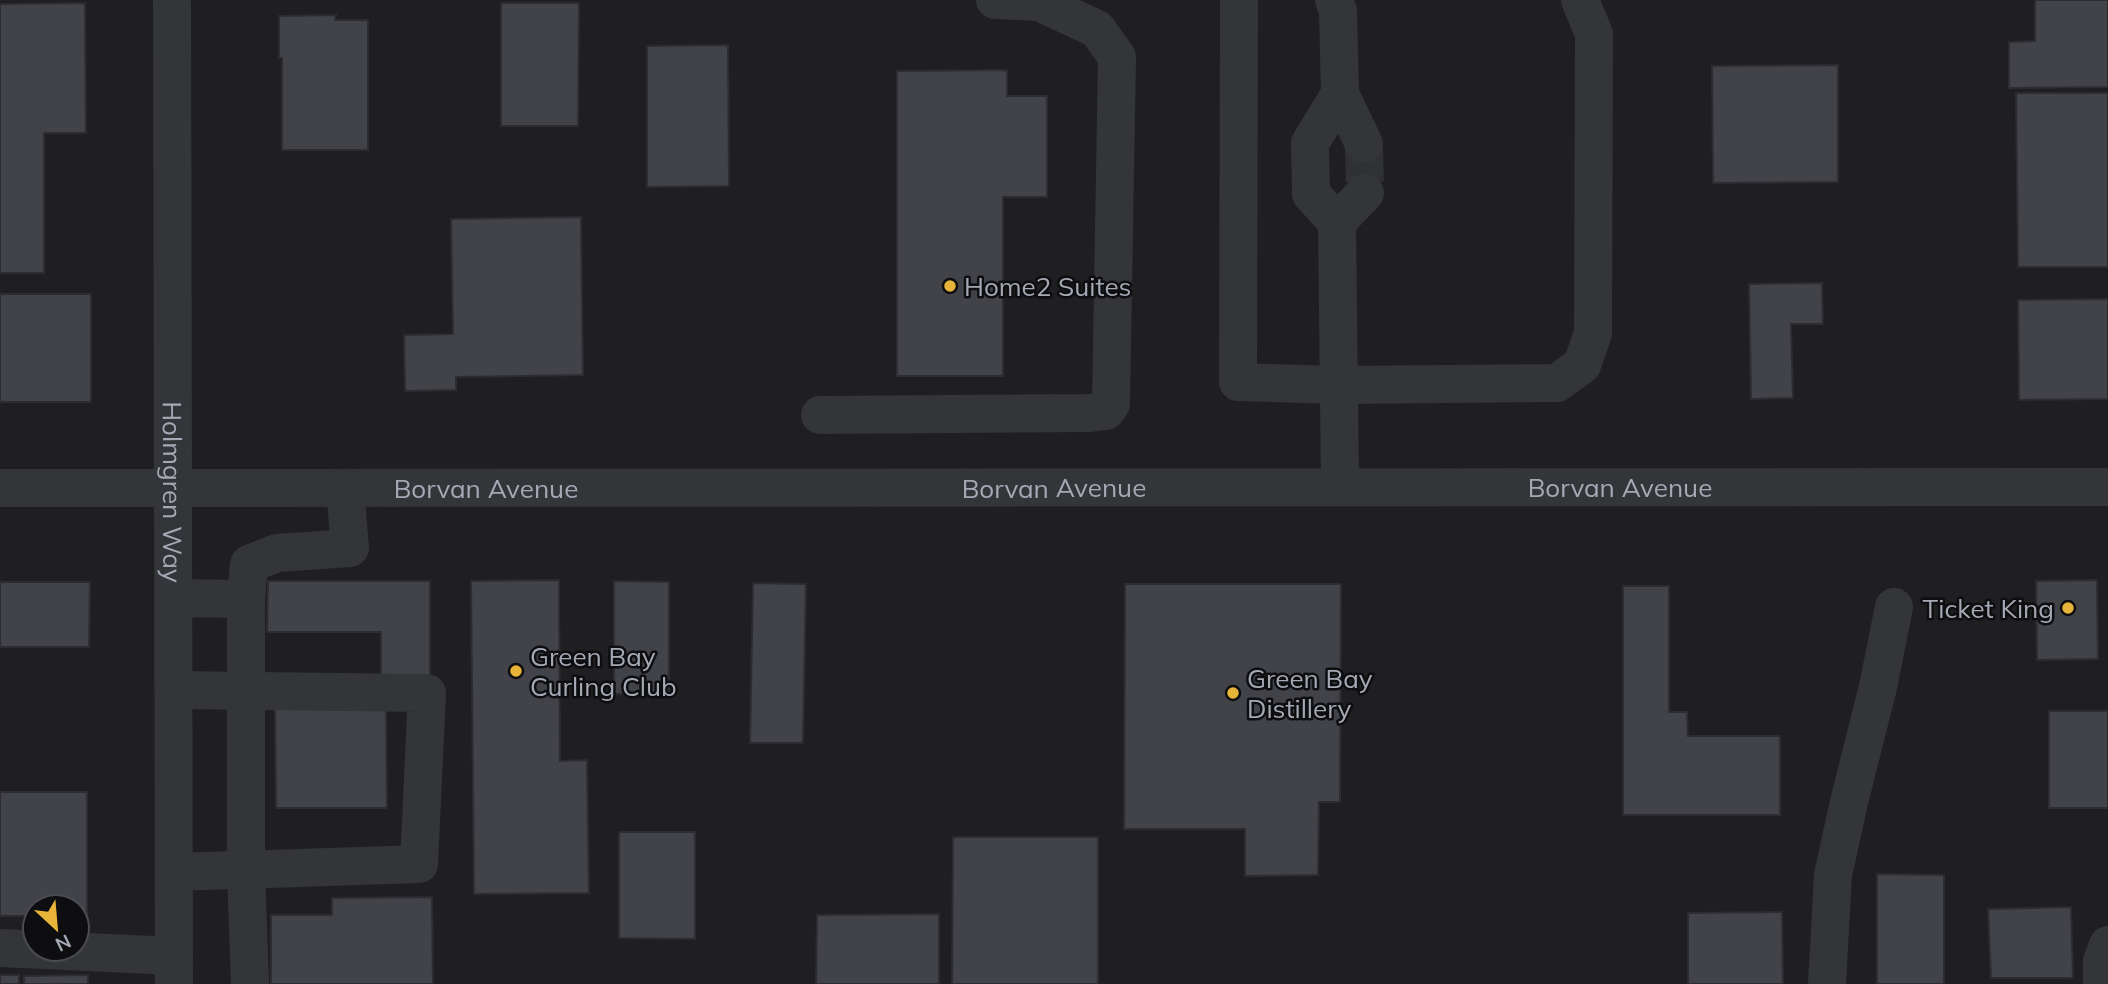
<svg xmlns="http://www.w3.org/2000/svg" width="2108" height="984" font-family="Mulish,sans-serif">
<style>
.built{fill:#1f1f22;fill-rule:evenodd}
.building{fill:#424348;stroke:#2d2d31;stroke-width:2}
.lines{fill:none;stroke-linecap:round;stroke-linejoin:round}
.minor-tunnel{stroke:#303135;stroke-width:38;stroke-dasharray:38 19;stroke-linecap:butt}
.minor{stroke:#343539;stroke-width:38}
.poi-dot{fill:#e7b439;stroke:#0e0e10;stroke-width:2.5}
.labels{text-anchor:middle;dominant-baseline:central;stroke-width:5;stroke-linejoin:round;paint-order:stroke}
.poi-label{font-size:26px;fill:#a5a9b4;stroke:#0e0e10;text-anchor:start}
.street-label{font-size:26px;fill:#a5a9b4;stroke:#0e0e10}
</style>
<rect width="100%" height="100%" fill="#131315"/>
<path class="built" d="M 0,0 L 2108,0 L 2108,984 L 0,984 ZM 35,907 L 77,907 L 77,949 L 35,949 Z"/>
<path class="building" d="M 2035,0 L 2108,0 L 2108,87 L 2009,88 L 2009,42 L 2035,41 Z
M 85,3 L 86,133 L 44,133 L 44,273 L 0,273 L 0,4 Z
M 501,3 L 579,3 L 578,126 L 501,126 Z
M 336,15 L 335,20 L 368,20 L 368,150 L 282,150 L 282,58 L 279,58 L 279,16 Z
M 728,45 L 729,186 L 647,187 L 647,46 Z
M 1838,65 L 1838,182 L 1713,183 L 1712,66 Z
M 1007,70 L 1007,96 L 1047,96 L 1047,197 L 1003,197 L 1003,376 L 897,376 L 897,71 Z
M 2016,93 L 2108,93 L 2108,267 L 2018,267 Z
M 581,217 L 583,375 L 456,377 L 456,390 L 405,391 L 404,335 L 453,334 L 451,219 Z
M 1822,283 L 1823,324 L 1791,324 L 1793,398 L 1751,399 L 1749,284 Z
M 0,294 L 91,294 L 91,402 L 0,402 Z
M 2108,299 L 2108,399 L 2019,400 L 2018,300 Z
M 559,580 L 560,761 L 587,760 L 589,893 L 474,894 L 471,581 Z
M 2097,580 L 2098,659 L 2037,660 L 2036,581 Z
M 268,581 L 430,581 L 430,675 L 381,675 L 381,632 L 267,632 Z
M 614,581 L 669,582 L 669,693 L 614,694 Z
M 0,582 L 90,582 L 89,647 L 0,647 Z
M 753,583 L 806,584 L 803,743 L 750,743 Z
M 1125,584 L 1341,584 L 1340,802 L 1319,802 L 1318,875 L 1245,876 L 1245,829 L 1124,829 Z
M 1623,586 L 1669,586 L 1669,712 L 1687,712 L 1688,736 L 1780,736 L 1780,815 L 1623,815 Z
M 386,706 L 387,808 L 276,808 L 275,707 Z
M 2049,711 L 2108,711 L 2108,808 L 2049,808 Z
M 0,792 L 87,792 L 87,916 L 77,916 L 77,907 L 35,907 L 35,916 L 0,916 Z
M 619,832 L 695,832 L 695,939 L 619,938 Z
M 953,837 L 1098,837 L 1098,984 L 952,984 Z
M 1877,874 L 1944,875 L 1944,984 L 1877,984 Z
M 432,897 L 433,984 L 271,984 L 271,915 L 332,915 L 332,898 Z
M 2071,907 L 2073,978 L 1991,978 L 1988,909 Z
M 1782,912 L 1783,984 L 1688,984 L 1688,913 Z
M 939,914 L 939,984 L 816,984 L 817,915 Z
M 0,975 L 19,975 L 19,984 L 0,984 Z
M 88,975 L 88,984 L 24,984 L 24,976 Z"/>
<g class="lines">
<path class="minor-tunnel" d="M 1364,144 L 1365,193"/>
<g class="minor">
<path id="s1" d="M 172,0 L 174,984"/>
<path d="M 1239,0 L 1238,382 L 1339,385 L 1557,383 L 1582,365 L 1593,333 L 1594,34 L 1580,0"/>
<path d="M 1334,0 L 1338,11 L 1340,94 L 1364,144"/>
<path d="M 1337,222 L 1311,194 L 1310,143 L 1340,94"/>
<path d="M 820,415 L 1090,413 L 1106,411 L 1111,404 L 1117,57 L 1097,29 L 1039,2 L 995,0"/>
<path d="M 1340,487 L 1337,222 L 1365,193"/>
<path id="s2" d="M 0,488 L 2108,487"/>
<path d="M 174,598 L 246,599 L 246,870 L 250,984"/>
<path d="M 246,599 L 249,564 L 277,553 L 350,548 L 345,488"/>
<path d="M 174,690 L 427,693 L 419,864 L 174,872"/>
<path d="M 0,948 L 174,956"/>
<path d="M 1827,984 L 1833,875 L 1849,802 L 1878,687 L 1894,607"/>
<path d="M 2102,984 L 2102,961 L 2108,945"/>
</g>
</g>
<g class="poi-dot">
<circle cx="950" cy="286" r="7"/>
<circle cx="2068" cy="608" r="7"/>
<circle cx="516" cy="671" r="7"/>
<circle cx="1233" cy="693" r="7"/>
</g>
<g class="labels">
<g class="poi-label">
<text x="964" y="286">Home2 Suites</text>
<text x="2054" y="608" text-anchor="end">Ticket King</text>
<text x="530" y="656">Green Bay<tspan x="530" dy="30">Curling Club</tspan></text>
<text x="1247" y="678">Green Bay<tspan x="1247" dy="30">Distillery</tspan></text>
</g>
<g class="street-label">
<text stroke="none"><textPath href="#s2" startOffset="1054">Borvan Avenue</textPath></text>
<text stroke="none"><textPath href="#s2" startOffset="1620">Borvan Avenue</textPath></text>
<text stroke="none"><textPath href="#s2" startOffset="486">Borvan Avenue</textPath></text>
<text stroke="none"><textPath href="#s1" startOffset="492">Holmgren Way</textPath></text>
</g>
</g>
<g transform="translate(56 928) rotate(154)"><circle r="33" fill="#0e0e10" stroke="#4a4c52" stroke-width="2"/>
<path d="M0-5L12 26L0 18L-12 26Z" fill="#e7b439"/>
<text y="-10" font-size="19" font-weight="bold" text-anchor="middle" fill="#a5a9b4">N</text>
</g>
</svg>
